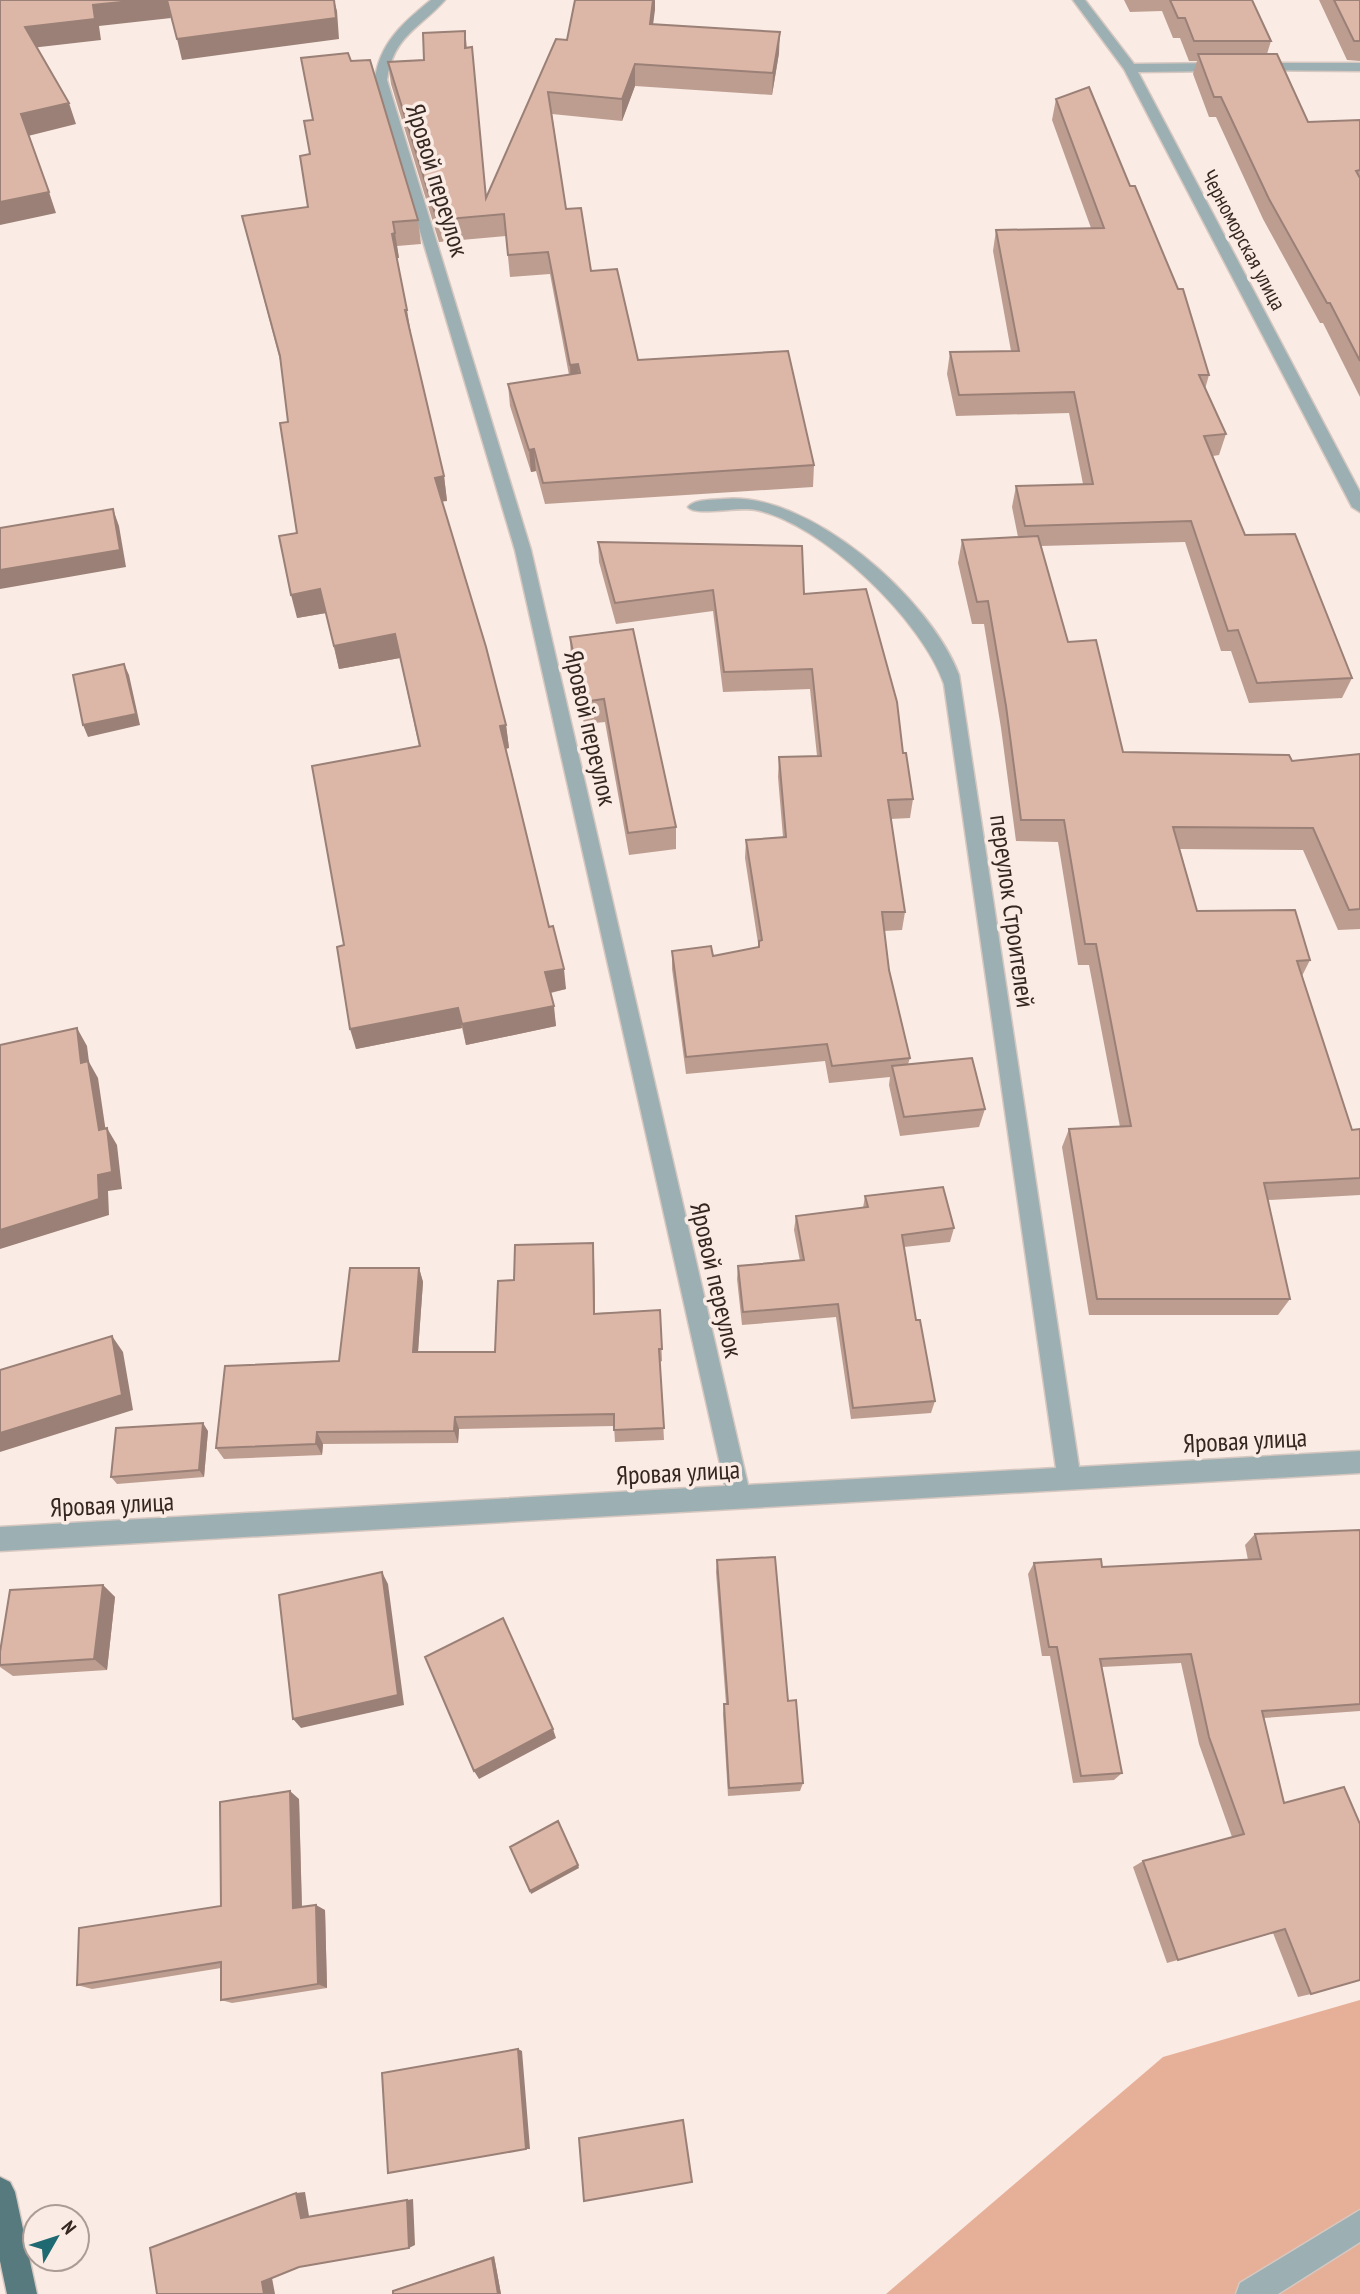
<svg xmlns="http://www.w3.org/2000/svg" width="1360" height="2294" font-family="'PT Sans Narrow',sans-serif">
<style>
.green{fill:#e6af98}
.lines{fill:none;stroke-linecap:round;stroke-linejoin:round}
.minor-casing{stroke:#d6c8c1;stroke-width:3}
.major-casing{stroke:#d6c8c1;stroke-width:3}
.minor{fill:#9cafb2;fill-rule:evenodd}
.major{fill:#577a7f;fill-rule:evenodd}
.wall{fill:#bd9d90}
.shaded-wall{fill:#9a8076}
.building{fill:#dcb7a8;stroke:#9a8076;stroke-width:2}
.labels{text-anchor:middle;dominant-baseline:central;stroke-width:7;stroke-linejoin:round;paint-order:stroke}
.far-street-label{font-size:21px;fill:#342620;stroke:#faebe4}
.street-label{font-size:26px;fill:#342620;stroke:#faebe4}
</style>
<rect width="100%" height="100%" fill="#faebe4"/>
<path class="green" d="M 1360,2000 L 1360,2294 L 886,2294 L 1163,2057 Z"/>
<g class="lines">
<g class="minor-casing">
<path id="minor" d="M 431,0 L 445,0 C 419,29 393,36 387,80 L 531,550 L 748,1485 L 1056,1468 L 944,684 C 923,621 822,523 756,510 C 739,506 696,517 688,507 C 695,499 712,500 723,499 C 808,490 931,599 959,675 L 1079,1467 L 1360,1451 L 1360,1473 L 0,1551 L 0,1527 L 725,1486 L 515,550 L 375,80 C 379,43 404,22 431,0 Z
M 1073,0 L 1085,0 L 1134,64 L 1223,63 L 1229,67 L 1223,71 L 1138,72 L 1360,492 L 1360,512 L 1352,507 L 1124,69 Z
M 1255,63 L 1360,63 L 1360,71 L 1251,70 L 1251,64 Z
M 1360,2210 L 1360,2242 L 1278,2294 L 1236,2294 L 1240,2283 Z"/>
</g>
<g class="major-casing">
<path id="major" d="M 0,2177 L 10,2182 L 15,2192 L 37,2294 L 7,2294 L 0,2261 Z"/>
</g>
<use href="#minor" class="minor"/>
<use href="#major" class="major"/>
</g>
<path class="wall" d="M 575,0 L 655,0 L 653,24 L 779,53 L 772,95 L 635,86 L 622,121 L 552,114 L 566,209 L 591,271 L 638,360 L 814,465 L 813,487 L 545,504 L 536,471 L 531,472 L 510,406 L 508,384 L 569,375 L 550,274 L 510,277 L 506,236 L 439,242 L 391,84 L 388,62 L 424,60 L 465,31 L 486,197 L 567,40 Z
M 1124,0 L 1252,0 L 1271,41 L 1267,54 L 1308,122 L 1360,120 L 1360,397 L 1323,323 L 1320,323 L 1263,219 L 1216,117 L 1209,117 L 1193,74 L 1197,61 L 1189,61 L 1180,38 L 1173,38 L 1162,11 L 1130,12 Z
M 1319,0 L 1360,0 L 1360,61 L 1347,60 Z
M 351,61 L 418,220 L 421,244 L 397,246 L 399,258 L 397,258 L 410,334 L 444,476 L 447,501 L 442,501 L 506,725 L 509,748 L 506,749 L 549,927 L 566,989 L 551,993 L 556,1026 L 466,1045 L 462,1028 L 356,1049 L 344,945 L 419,746 L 400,658 L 339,669 L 326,613 L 297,618 L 297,533 L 288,422 L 281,364 L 242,216 L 308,207 L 310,154 Z
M 1056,99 L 1130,186 L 1209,375 L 1205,389 L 1226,434 L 1219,455 L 1213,456 L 1245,535 L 1352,678 L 1342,698 L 1249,703 L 1231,651 L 1221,651 L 1185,542 L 1041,546 L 1068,642 L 1123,752 L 1292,761 L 1360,754 L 1360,929 L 1338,930 L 1303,850 L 1180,849 L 1197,911 L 1310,960 L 1302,976 L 1352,1130 L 1360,1129 L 1360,1195 L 1268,1200 L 1290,1299 L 1278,1315 L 1089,1315 L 1062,1147 L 1069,1129 L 1120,1127 L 1089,965 L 1078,965 L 1058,842 L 1016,841 L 1001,728 L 984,624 L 972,624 L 958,563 L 962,540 L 1018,537 L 1012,507 L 1016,486 L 1083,484 L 1069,413 L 956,416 L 947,374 L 950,352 L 1011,351 L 993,251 L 996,230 L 1091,228 L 1052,120 Z
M 598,542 L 804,594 L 903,753 L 913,799 L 910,818 L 890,819 L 905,912 L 902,930 L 884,931 L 889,970 L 910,1058 L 908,1064 L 985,1109 L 979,1127 L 900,1136 L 889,1085 L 890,1077 L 829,1083 L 825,1061 L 686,1074 L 672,969 L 672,951 L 713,956 L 758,947 L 758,943 L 745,858 L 746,840 L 783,837 L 778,777 L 779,757 L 817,756 L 810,689 L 723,692 L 713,611 L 616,624 L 599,562 Z
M 570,637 L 676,827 L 676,849 L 629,855 L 605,722 L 584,724 L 571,660 Z
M 865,1196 L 954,1228 L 950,1242 L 904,1247 L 916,1320 L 935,1401 L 931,1413 L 851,1419 L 836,1317 L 742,1325 L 737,1279 L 738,1266 L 800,1261 L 794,1230 L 796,1216 L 863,1208 Z
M 593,1243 L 594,1257 L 595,1313 L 660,1310 L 662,1361 L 660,1362 L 664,1440 L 615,1442 L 614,1426 L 459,1429 L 458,1443 L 323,1444 L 322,1455 L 224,1459 L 216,1448 L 339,1361 L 419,1268 L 423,1282 L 418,1352 L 495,1352 L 514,1280 Z
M 208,1431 L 204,1477 L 117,1484 L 111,1477 Z
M 1360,1530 L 1360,1711 L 1264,1718 L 1311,1994 L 1298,1997 L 1273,1933 L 1167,1963 L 1133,1867 L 1143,1861 L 1232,1837 L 1199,1744 L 1181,1663 L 1102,1667 L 1122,1773 L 1114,1780 L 1073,1783 L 1050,1656 L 1042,1656 L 1028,1574 L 1034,1563 L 1102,1567 L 1248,1560 L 1245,1545 L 1255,1534 Z
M 717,1560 L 788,1701 L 803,1783 L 800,1791 L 728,1796 L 723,1714 L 724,1704 L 726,1704 L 716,1572 Z
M 103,1585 L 115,1597 L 107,1670 L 13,1676 L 0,1667 L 0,1652 Z
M 299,1799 L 302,1907 L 325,1910 L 327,1988 L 232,2003 L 221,2000 L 221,1968 L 92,1989 L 77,1985 L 221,1906 Z
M 494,2256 L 501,2294 L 393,2291 L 397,2289 Z"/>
<path class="shaded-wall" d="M 141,0 L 167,0 L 171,18 L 99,26 L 101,40 L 31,48 L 25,27 L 93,5 Z
M 334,0 L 337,11 L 339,39 L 182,60 L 177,39 Z
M 653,0 L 655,0 L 655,10 L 650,46 L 650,24 Z
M 780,32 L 779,53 L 772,95 L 773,73 Z
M 635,64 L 635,86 L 622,121 L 622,99 Z
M 69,103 L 76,124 L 28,136 L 21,114 Z
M 49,192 L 56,213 L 0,225 L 0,202 Z
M 395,233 L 399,258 L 396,258 L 392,234 Z
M 405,310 L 407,310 L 411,334 L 408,335 Z
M 578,364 L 579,386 L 571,387 L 570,365 Z
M 534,449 L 536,471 L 531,472 L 529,450 Z
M 444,476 L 447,501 L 439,502 L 435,478 Z
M 113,509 L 119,526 L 126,567 L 0,589 L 0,570 Z
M 320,589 L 326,613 L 297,618 L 291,595 Z
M 395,634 L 400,658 L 339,669 L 334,646 Z
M 124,664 L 129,675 L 140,725 L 88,737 L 83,725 Z
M 506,725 L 509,748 L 503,749 L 500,726 Z
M 564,969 L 566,989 L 548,993 L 545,972 Z
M 554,1006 L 556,1026 L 466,1045 L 462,1024 Z
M 458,1008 L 462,1028 L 356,1049 L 350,1029 Z
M 77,1028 L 87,1046 L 89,1062 L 98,1078 L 108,1146 L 99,1130 L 81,1063 Z
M 107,1128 L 117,1145 L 122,1189 L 108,1191 L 109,1215 L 0,1249 L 0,1230 L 98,1175 Z
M 593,1243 L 594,1257 L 595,1327 L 594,1314 Z
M 419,1268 L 423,1282 L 417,1365 L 413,1352 Z
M 112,1336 L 123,1352 L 133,1410 L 0,1452 L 0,1433 Z
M 455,1417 L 459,1429 L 458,1443 L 454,1431 Z
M 203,1423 L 208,1431 L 204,1477 L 199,1470 Z
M 317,1432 L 323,1444 L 322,1455 L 316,1444 Z
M 382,1572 L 388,1584 L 404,1705 L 301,1728 L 293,1719 Z
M 103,1585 L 115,1597 L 107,1670 L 94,1659 Z
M 553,1729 L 556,1738 L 479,1779 L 474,1771 Z
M 290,1791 L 299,1799 L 302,1914 L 293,1908 Z
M 578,1865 L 579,1868 L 531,1894 L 530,1891 Z
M 316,1905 L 325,1910 L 327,1988 L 318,1984 Z
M 518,2049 L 522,2051 L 530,2149 L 526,2149 Z
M 305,2192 L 309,2216 L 301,2218 L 296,2193 Z
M 413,2199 L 415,2245 L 409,2248 L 407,2200 Z
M 494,2256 L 501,2294 L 498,2294 L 492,2258 Z
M 272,2278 L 275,2294 L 264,2294 L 262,2282 Z"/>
<path class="building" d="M 0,0 L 141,0 L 93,5 L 95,19 L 25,27 L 69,103 L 21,114 L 49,192 L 0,202 Z
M 167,0 L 334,0 L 336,18 L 177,39 Z
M 575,0 L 653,0 L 650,24 L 780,32 L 773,73 L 635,64 L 622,99 L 548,92 L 566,209 L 581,208 L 591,271 L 617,269 L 638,360 L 788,351 L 814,465 L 543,483 L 534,449 L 529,450 L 508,384 L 580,373 L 578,364 L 570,365 L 548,252 L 508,255 L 504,214 L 437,220 L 388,62 L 424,60 L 423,33 L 465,31 L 465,48 L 472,47 L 486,198 L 556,39 L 567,40 Z
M 1170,0 L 1252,0 L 1271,41 L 1194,41 L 1185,18 L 1178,18 Z
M 1334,0 L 1360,0 L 1360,41 L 1354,41 Z
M 348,53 L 351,61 L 370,60 L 418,220 L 393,222 L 395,233 L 392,234 L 407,310 L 405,310 L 444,476 L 435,478 L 486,647 L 506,725 L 500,726 L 549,927 L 553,926 L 564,969 L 545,972 L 554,1006 L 462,1024 L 458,1008 L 350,1029 L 337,947 L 344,945 L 312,766 L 420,746 L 395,634 L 334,646 L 320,589 L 291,595 L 279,536 L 297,533 L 280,423 L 288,422 L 280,356 L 242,216 L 308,207 L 300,156 L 310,154 L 304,121 L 313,120 L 301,58 Z
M 1198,54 L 1277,54 L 1308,122 L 1360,120 L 1360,170 L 1356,171 L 1360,178 L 1360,361 L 1330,303 L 1327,303 L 1269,199 L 1221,97 L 1214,97 Z
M 1089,87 L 1130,186 L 1135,186 L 1178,289 L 1183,289 L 1209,375 L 1199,375 L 1226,434 L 1204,436 L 1245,535 L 1295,534 L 1352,678 L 1257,683 L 1238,630 L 1228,631 L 1191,521 L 1025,526 L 1016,486 L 1093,484 L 1074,392 L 959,395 L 950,352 L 1019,351 L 996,230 L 1104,228 L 1056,99 Z
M 113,509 L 120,550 L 0,570 L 0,528 Z
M 1038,536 L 1068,642 L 1096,640 L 1123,752 L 1289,755 L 1292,761 L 1360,754 L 1360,909 L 1349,910 L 1313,828 L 1173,827 L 1197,911 L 1295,910 L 1310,960 L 1297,961 L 1352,1130 L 1360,1129 L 1360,1178 L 1264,1183 L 1290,1299 L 1097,1299 L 1069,1129 L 1131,1126 L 1096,944 L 1085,944 L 1064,820 L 1021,820 L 1006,706 L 988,601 L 977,602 L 962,540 Z
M 598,542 L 802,546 L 804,594 L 866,589 L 897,702 L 903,753 L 906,753 L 913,799 L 888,800 L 905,912 L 882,912 L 889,970 L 910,1058 L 832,1066 L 827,1044 L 686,1057 L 672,951 L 711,946 L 713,956 L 759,947 L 759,941 L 762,940 L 746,840 L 786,837 L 779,757 L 821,756 L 812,669 L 724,672 L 713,590 L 615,603 Z
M 633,629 L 676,827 L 628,833 L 604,699 L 583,702 L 570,637 Z
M 124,664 L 136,714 L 83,725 L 73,675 Z
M 77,1028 L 81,1063 L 88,1061 L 99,1130 L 107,1128 L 112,1172 L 98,1175 L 99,1199 L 0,1230 L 0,1045 Z
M 972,1058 L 985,1109 L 904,1117 L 892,1066 Z
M 943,1187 L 954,1228 L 902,1235 L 916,1320 L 920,1320 L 935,1401 L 853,1408 L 838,1304 L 743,1312 L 738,1266 L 804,1260 L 796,1216 L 868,1207 L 865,1196 Z
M 593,1243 L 594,1314 L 660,1310 L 662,1349 L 659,1349 L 664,1428 L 614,1430 L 614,1414 L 455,1417 L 454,1431 L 317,1432 L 316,1444 L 216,1448 L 225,1366 L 339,1361 L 350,1268 L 419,1268 L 413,1352 L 495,1352 L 498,1281 L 514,1280 L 515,1245 Z
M 112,1336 L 122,1395 L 0,1433 L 0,1370 Z
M 203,1423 L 199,1470 L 111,1477 L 116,1428 Z
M 1360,1530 L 1360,1704 L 1262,1711 L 1284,1803 L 1344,1787 L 1360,1824 L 1360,1980 L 1311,1994 L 1285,1929 L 1178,1960 L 1143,1861 L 1244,1834 L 1209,1737 L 1191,1654 L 1100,1659 L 1122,1773 L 1081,1776 L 1057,1647 L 1049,1647 L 1034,1563 L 1101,1559 L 1102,1567 L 1261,1559 L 1255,1534 Z
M 775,1557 L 788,1701 L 796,1700 L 803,1783 L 729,1788 L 724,1704 L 728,1704 L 717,1560 Z
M 382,1572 L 398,1695 L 293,1719 L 279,1595 Z
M 103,1585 L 94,1659 L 0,1665 L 0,1652 L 10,1590 Z
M 503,1618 L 553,1729 L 474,1771 L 425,1657 Z
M 290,1791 L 293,1908 L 316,1905 L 318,1984 L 221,2000 L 221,1962 L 77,1985 L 79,1928 L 221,1906 L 220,1802 Z
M 558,1821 L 578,1865 L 530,1891 L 510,1847 Z
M 518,2049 L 526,2149 L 388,2173 L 382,2073 Z
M 683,2120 L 692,2182 L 584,2201 L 579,2138 Z
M 296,2193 L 301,2218 L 407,2200 L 409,2248 L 299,2267 L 262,2282 L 264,2294 L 157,2294 L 150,2248 Z
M 492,2258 L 498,2294 L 393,2294 L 393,2291 Z"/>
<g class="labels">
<g class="far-street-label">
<text transform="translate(1244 240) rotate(62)">Черноморская улица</text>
</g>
<g class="street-label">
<text transform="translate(438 180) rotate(73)">Яровой переулок</text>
<text transform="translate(591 728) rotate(77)">Яровой переулок</text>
<text transform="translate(1013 911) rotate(82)">переулок Строителей</text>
<text transform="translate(717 1280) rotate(77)">Яровой переулок</text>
<text transform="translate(1245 1440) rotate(-3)">Яровая улица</text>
<text transform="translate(678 1472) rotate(-3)">Яровая улица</text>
<text transform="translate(112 1504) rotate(-3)">Яровая улица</text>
</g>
</g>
<g transform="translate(56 2238) rotate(51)"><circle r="33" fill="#faebe4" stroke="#ab9c96" stroke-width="2"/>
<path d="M0-5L12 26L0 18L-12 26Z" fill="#1e6972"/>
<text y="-10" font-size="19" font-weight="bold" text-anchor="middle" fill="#342620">N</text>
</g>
</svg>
